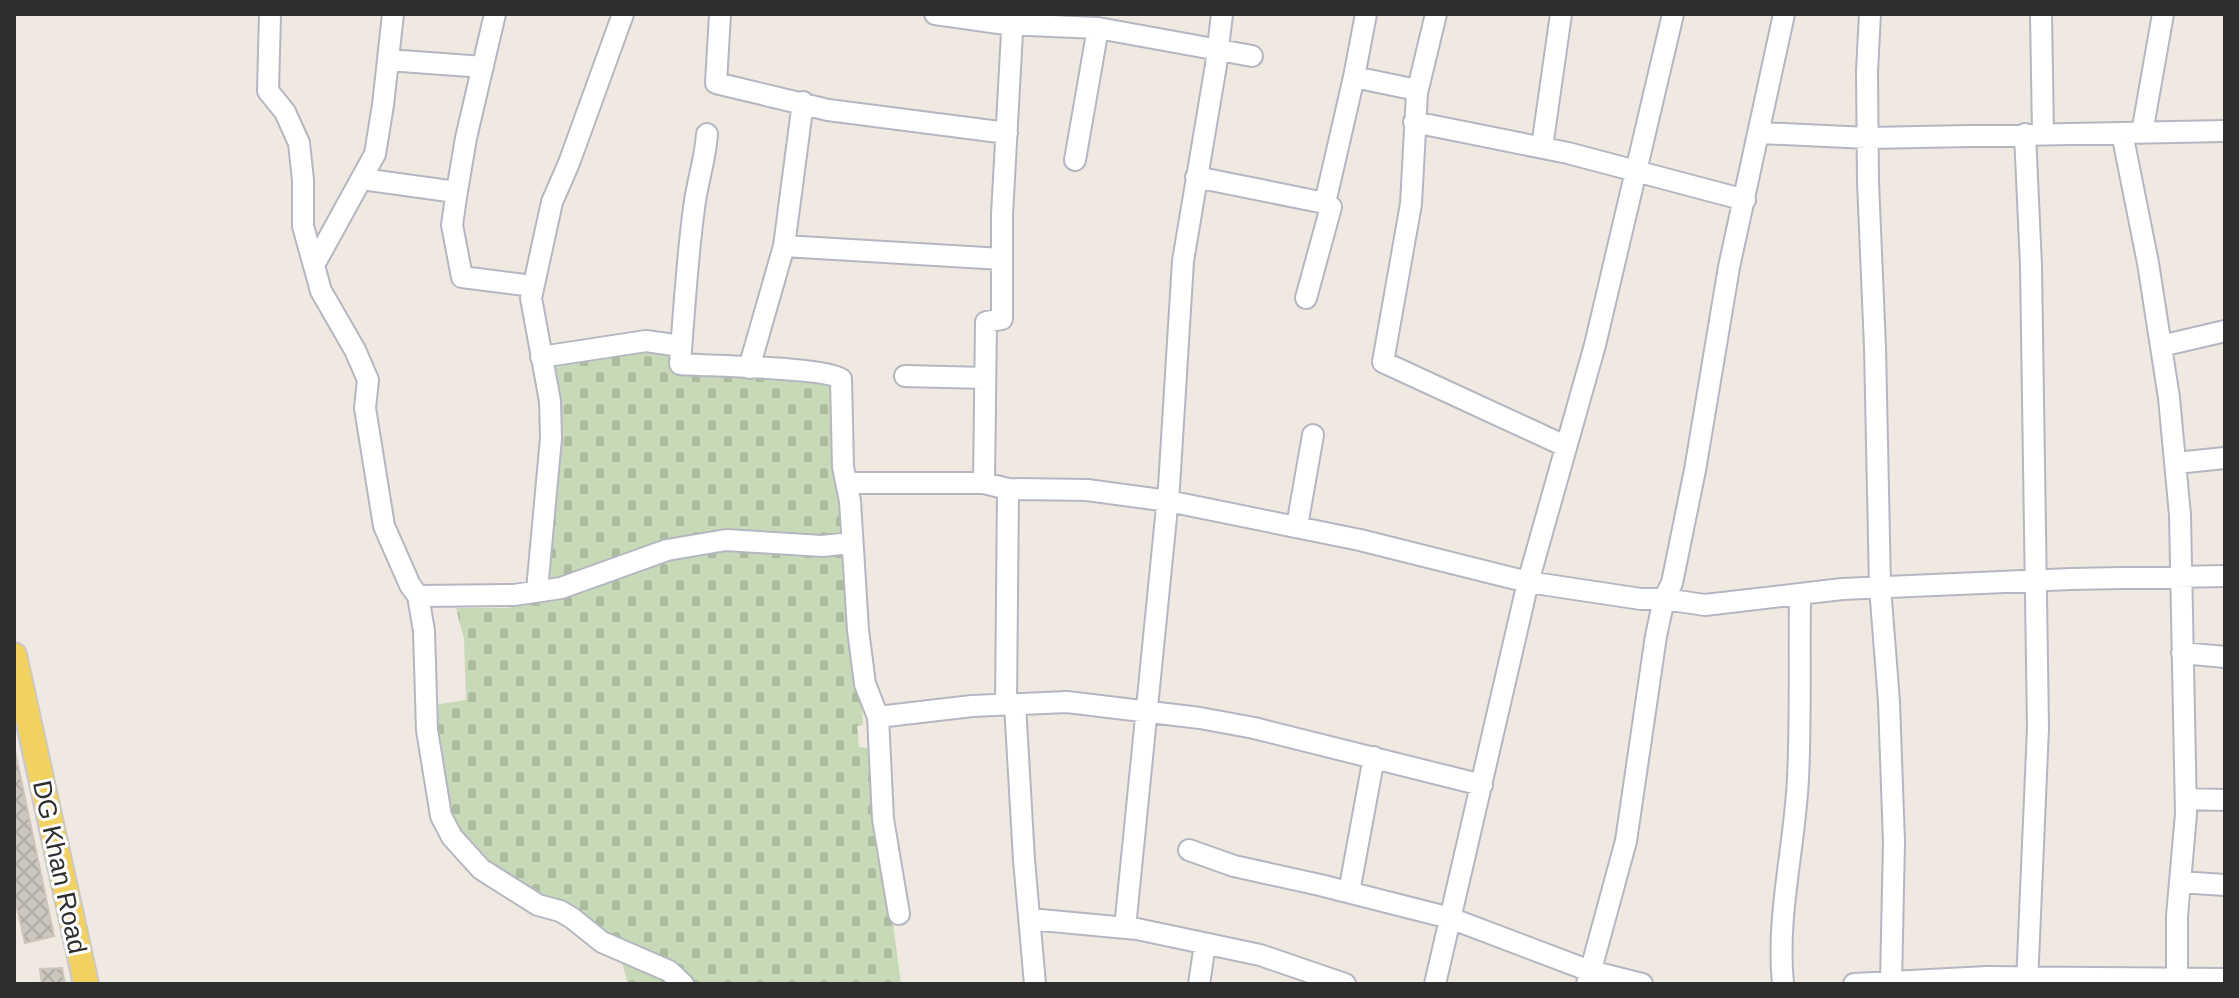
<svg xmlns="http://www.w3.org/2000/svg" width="2239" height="998" font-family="Arial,sans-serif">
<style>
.cemetery{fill:url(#cemetery-stones)}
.building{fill:url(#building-cross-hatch);stroke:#cbc5ba;stroke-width:2}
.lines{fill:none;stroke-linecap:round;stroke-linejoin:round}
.minor-casing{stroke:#b4b7c1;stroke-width:24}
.major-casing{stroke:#c9c9c9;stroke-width:28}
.minor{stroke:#fff;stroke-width:20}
.major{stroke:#f2d163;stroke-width:24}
.labels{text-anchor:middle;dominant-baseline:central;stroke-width:6;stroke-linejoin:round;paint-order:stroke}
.street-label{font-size:26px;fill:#2e2e2e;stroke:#fff}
</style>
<defs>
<pattern id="cemetery-stones" width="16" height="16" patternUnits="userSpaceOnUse" patternTransform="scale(2)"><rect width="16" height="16" fill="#c8d9b8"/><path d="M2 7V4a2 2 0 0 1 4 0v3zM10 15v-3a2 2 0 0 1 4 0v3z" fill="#acbb9e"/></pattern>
<pattern id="building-cross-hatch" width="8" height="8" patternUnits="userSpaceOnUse" patternTransform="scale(2)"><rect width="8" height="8" fill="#cbc7bf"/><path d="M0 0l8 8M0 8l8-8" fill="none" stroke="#afaba4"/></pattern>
</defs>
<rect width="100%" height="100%" fill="#efe9e1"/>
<path class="cemetery" d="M 640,346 L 673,352 L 673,371 L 838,380 L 863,725 L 857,726 L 859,747 L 870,748 L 901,984 L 628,984 L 623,966 L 601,932 L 506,880 L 457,832 L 445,788 L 433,705 L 466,700 L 464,639 L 456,608 L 507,608 L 545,601 L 547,546 L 559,415 L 554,365 Z"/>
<path class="building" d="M 14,746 L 54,936 L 25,943 L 14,894 Z
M 62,968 L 65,984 L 42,984 L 40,969 Z"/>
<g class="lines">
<g class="minor-casing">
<path id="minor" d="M 270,14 L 268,91 L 285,112 L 299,143 L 303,180 L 303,226 L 321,291 L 355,350 L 368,380 L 365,408 L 384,526 L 410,585 L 418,596 L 424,631 L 427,730 L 441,816 L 452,837 L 481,869 L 538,905 L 560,911 L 572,918 L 602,942 L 669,971 L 683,984
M 495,14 L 466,138 L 456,197 L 452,225 L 462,277 L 533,286
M 720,14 L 716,83 L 828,110 L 1007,133
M 935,14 L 1006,24 L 1098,28 L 1252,56
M 1436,14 L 1417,93 L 1411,204 L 1383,362 L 1565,446
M 1870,14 L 1867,71 L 1868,182 L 1875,347 L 1880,587 L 1889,702 L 1894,842 L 1891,982
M 2041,14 L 2043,133
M 388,60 L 483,67
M 1354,77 L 1417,90
M 1414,122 L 1568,153 L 1745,200
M 1760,133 L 1868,138 L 2225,131
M 2122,133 L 2148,263 L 2169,398 L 2180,515 L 2186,814 L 2177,916 L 2177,984
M 2142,133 L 2163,14
M 707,134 C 705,162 697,182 694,208 C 687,260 684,312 680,364 C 706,366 827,367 841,379 L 843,467 L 850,501 L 858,630 L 865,684 L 878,717 L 883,819 L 899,914
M 2025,134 L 2031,266 L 2038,728 L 2027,984
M 1542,147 L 1561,14
M 1075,160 L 1098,28
M 1196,177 L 1325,203 L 1331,207 L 1306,298
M 362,179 L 456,192
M 1325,203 L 1354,77 L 1366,14
M 784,246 L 1002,259
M 314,265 L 375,154 L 383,105 L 393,14
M 2161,346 L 2225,331
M 541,357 L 646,341 L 681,346
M 749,368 L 784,246 L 803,102
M 905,376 L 985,378
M 2176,463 L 2225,458
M 848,483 L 984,483 L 1008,489 L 1087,490 L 1168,501 L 1360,540 L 1528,582 L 1641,599 L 1664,599 L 1705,605 L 1842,589 L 2071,579 L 2225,576
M 984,483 L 986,322 L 1002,319 L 1002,215 L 1013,14
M 1297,526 L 1313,435
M 537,590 L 551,438 L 550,401 L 531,298 L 552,202 L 569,163 L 623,14
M 418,596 L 514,595 L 561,588 L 667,550 L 726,540 L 822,546 L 851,543
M 2182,653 L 2225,657
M 1006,704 L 1008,489
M 1015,704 L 1024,860 L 1035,984
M 878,717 L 972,706 L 1067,702 L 1200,718 L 1254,728 L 1482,785
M 2186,799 L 2225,800
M 1189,850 L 1234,866 L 1320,885 L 1450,918 L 1590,971 L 1642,984
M 2180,882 L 2225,885
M 1349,892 L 1374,757
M 1030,919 L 1137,929 L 1260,955 L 1345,984
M 1125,928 L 1169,487 L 1183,261 L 1216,65 L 1222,14
M 1199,984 L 1205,944
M 1435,984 L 1528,582 L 1595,345 L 1673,14
M 1587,984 L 1626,841 L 1656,636 L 1664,599 L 1672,583 L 1695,470 L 1729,267 L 1784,14
M 1783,984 C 1776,916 1795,846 1798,778 C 1801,717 1799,656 1800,595
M 1854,984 L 1987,977 L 2225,979"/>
</g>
<g class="major-casing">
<path id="major" d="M 14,655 L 86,984"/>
</g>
<use href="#minor" class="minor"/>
<use href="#major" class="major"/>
</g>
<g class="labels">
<g class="street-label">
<text transform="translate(60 867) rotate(78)">DG Khan Road</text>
</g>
</g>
<rect width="2239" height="998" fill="none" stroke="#2e2e2e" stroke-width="32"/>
</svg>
